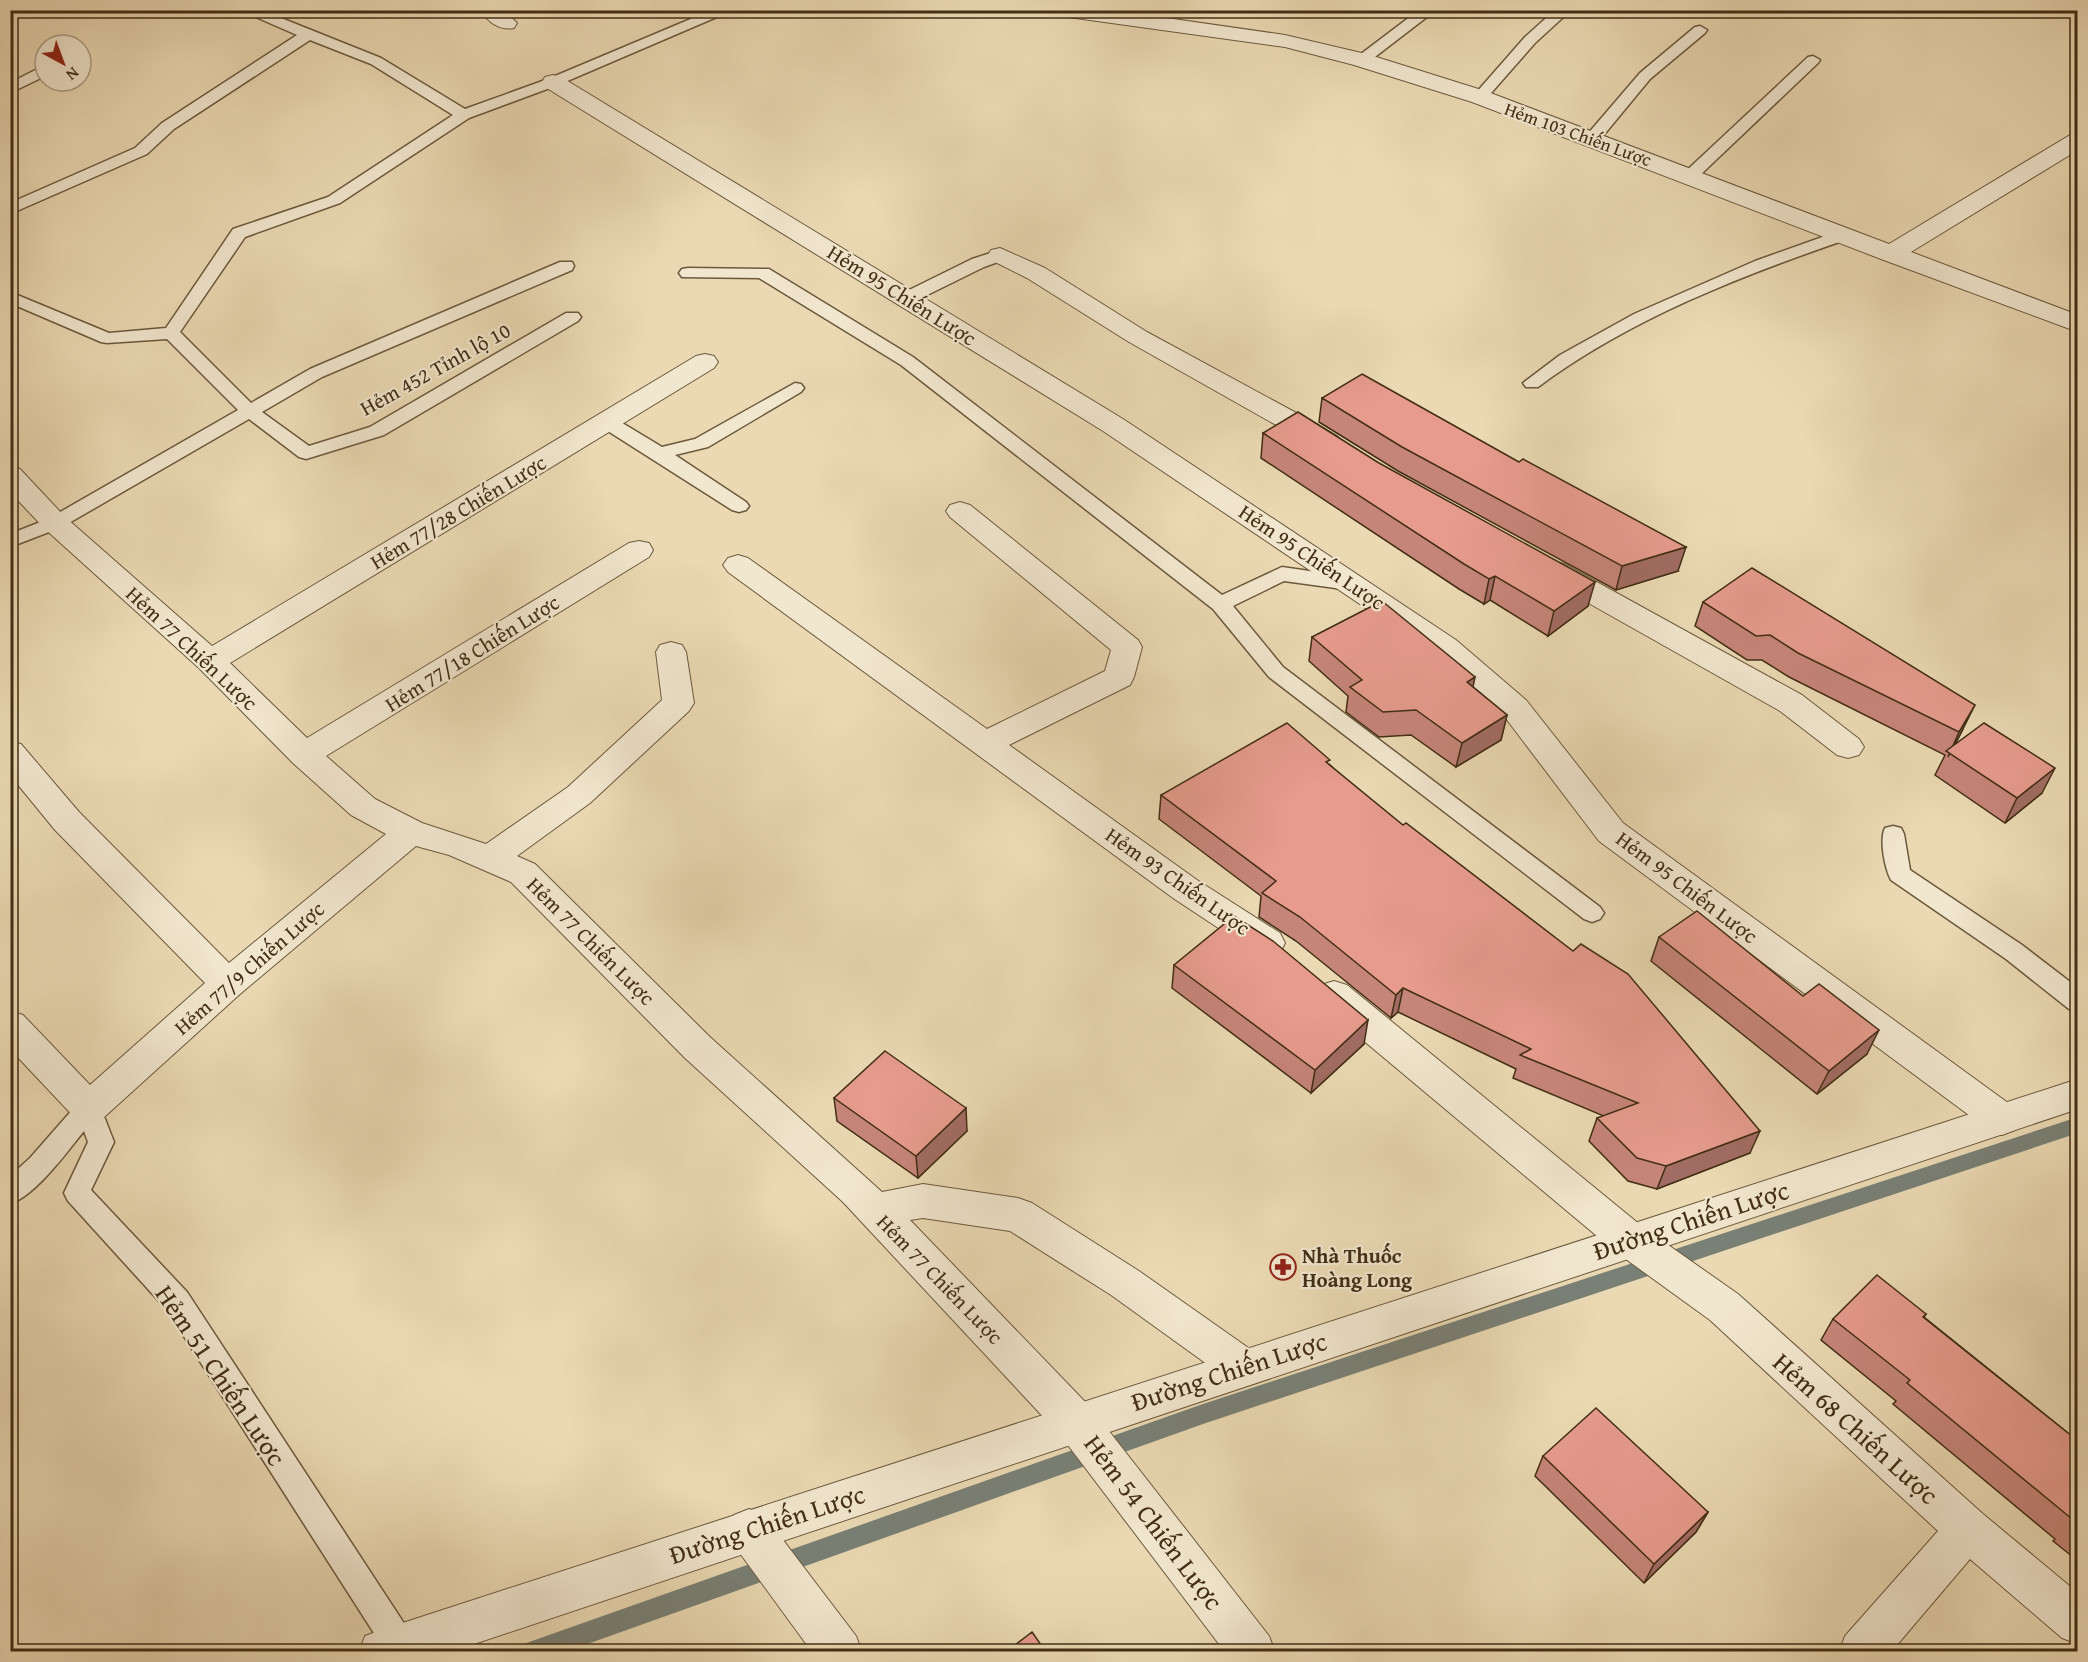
<svg xmlns="http://www.w3.org/2000/svg" width="2088" height="1662" font-family="'Gentium Book Plus',serif">
<style>
.lines{fill:none;stroke-linecap:round;stroke-linejoin:round}
.stream{fill:#798076;fill-rule:evenodd}
.service-casing{stroke:#6c593c;stroke-width:3}
.minor-casing{stroke:#6c593c;stroke-width:2}
.tertiary-casing{stroke:#6c593c;stroke-width:2}
.service{fill:#f1e6ce;fill-rule:evenodd}
.minor{fill:#f1e6ce;fill-rule:evenodd}
.tertiary{fill:#f1e6ce;fill-rule:evenodd}
.wall{fill:#c68579;stroke:#422e14;stroke-width:1.5}
.shaded-wall{fill:#a16c63;stroke:#422e14;stroke-width:1.5}
.building{fill:#e69b8d;stroke:#422e14;stroke-width:1.5}
.labels{text-anchor:middle;dominant-baseline:central;stroke-width:4.5;stroke-linejoin:round;paint-order:stroke}
.far-street-label{font-size:18px;fill:#422e14;stroke:#f1e6ce}
.street-label{font-size:21px;fill:#422e14;stroke:#f1e6ce}
.poi-label{font-size:21px;font-weight:bold;fill:#422e14;stroke:#f1e6ce;text-anchor:start}
.near-street-label{font-size:26px;fill:#422e14;stroke:#f1e6ce}
</style>
<rect width="100%" height="100%" fill="#ead9b3"/>
<filter id="stains"><feTurbulence type="fractalNoise" baseFrequency=".00333" numOctaves="4"/><feColorMatrix values="0 0 0 0 .2 0 0 0 0 .09 0 0 0 0 .02 0 0 0 .5 -.17"/></filter>
<radialGradient id="worn" r=".72"><stop offset=".6" stop-color="#630" stop-opacity="0"/><stop offset="1" stop-color="#630" stop-opacity=".3"/></radialGradient>
<g class="lines">
<path class="stream" d="M 2078,1117 L 2078,1133 L 1203,1424 L 565,1652 L 521,1652 L 524,1644 L 532,1641 L 1203,1404 Z"/>
<g class="service-casing">
<path id="service" d="M 240,10 L 261,10 L 381,58 L 465,109 L 548,79 L 712,10 L 733,10 L 558,85 L 469,118 L 340,203 L 245,237 L 180,332 L 251,403 L 310,369 L 560,262 L 572,262 L 574,266 L 572,270 L 322,377 L 262,412 L 309,446 L 370,427 L 566,313 L 578,313 L 581,317 L 578,321 L 384,435 L 306,459 L 299,457 L 249,419 L 62,527 L 10,547 L 10,534 L 48,519 L 238,410 L 167,339 L 107,343 L 101,342 L 10,303 L 10,292 L 109,333 L 166,328 L 233,229 L 328,197 L 453,115 L 371,64 L 310,40 L 174,129 L 147,154 L 10,214 L 10,203 L 135,148 L 162,123 L 297,35 Z
M 1419,10 L 1436,10 L 1367,63 L 1357,63 L 1355,60 L 1357,57 Z
M 1555,10 L 1571,10 L 1535,43 L 1485,100 L 1475,100 L 1472,97 L 1475,94 L 1525,37 Z
M 1700,26 L 1707,30 L 1705,33 L 1650,79 L 1598,142 L 1586,142 L 1584,139 L 1586,136 L 1640,73 L 1695,27 Z
M 1813,56 L 1820,60 L 1818,63 L 1697,178 L 1685,178 L 1683,175 L 1685,172 L 1808,57 Z
M 45,65 L 45,76 L 10,93 L 10,83 Z
M 1845,229 L 1853,234 L 1851,238 C 1743,275 1631,318 1538,387 L 1526,387 L 1523,383 L 1560,355 L 1634,314 L 1755,261 Z
M 1000,250 L 1008,255 L 1006,259 L 984,267 L 913,302 L 901,302 L 898,298 L 901,294 L 972,259 Z
M 688,268 L 769,269 L 913,357 L 1222,595 L 1282,567 L 1357,578 L 1360,583 L 1357,588 L 1350,590 L 1284,581 L 1233,606 L 1283,667 L 1600,907 L 1604,913 L 1600,919 L 1592,922 L 1584,919 L 1269,677 L 1213,609 L 901,365 L 759,278 L 682,277 L 679,273 L 682,269 Z
M 795,383 L 801,384 L 804,388 L 801,392 L 708,447 L 675,455 L 746,502 L 749,506 L 746,510 L 739,512 L 732,510 L 600,426 L 598,422 L 600,418 L 614,418 L 662,447 L 695,439 Z
M 1893,826 L 1901,828 L 1904,834 L 1910,870 L 2022,945 L 2078,988 L 2078,1011 L 2069,1009 L 2006,959 L 1891,880 C 1885,869 1879,840 1885,828 Z
M 89,1097 L 98,1101 L 114,1142 L 91,1190 L 187,1292 L 411,1634 L 415,1645 L 413,1652 L 386,1652 L 167,1310 L 68,1201 L 64,1193 L 88,1142 L 84,1131 C 66,1153 37,1194 10,1204 L 10,1176 L 30,1158 L 80,1101 Z"/>
</g>
<g class="minor-casing">
<path id="minor" d="M 480,10 L 504,10 L 517,23 L 514,28 C 500,31 488,22 480,10 Z
M 1051,10 L 1111,10 L 1285,35 L 1370,55 L 1488,92 L 1889,244 L 2070,135 L 2078,133 L 2078,150 L 1911,252 L 2078,315 L 2078,332 L 1881,259 L 1472,102 L 1354,65 L 1285,47 L 1061,16 L 1054,14 Z
M 553,75 L 561,77 L 1123,419 L 1456,640 L 1526,700 L 1623,823 L 2015,1108 L 2021,1119 L 2015,1130 L 2002,1135 L 1989,1130 L 1599,841 L 1504,716 L 1434,654 L 1103,431 L 545,87 L 542,82 L 545,77 Z
M 1000,248 L 1045,268 L 1147,332 L 1313,422 L 1337,436 L 1341,442 L 1337,448 L 1327,450 L 1317,448 L 1129,342 L 1027,278 L 991,260 L 988,255 L 991,250 Z
M 705,354 L 714,356 L 718,362 L 714,368 L 230,663 L 307,738 L 629,543 L 639,541 L 649,543 L 653,550 L 649,557 L 326,756 L 375,799 L 422,823 L 486,844 L 568,787 L 662,700 L 656,652 L 660,645 L 671,642 L 682,645 L 686,652 L 694,703 L 689,711 L 590,803 L 517,856 L 535,864 L 711,1038 L 882,1192 L 923,1184 L 1018,1198 L 1032,1203 L 1139,1271 L 1257,1354 L 1263,1367 L 1257,1380 L 1243,1386 L 1229,1380 L 1111,1295 L 1010,1231 L 923,1218 L 910,1220 L 1091,1408 L 1269,1636 L 1275,1652 L 1225,1652 L 1061,1436 L 843,1202 L 685,1058 L 511,882 L 449,855 L 416,846 L 240,994 L 102,1119 L 89,1123 L 76,1119 L 10,1049 L 10,1011 L 23,1015 L 90,1085 L 205,983 L 55,830 L 10,775 L 10,741 L 21,744 L 79,812 L 229,963 L 386,834 L 351,815 L 293,763 L 199,668 L 45,529 L 10,492 L 10,466 L 20,469 L 65,517 L 212,646 L 696,356 Z
M 960,502 L 970,505 L 1138,640 L 1142,647 L 1134,677 L 1130,685 L 1009,745 L 1197,880 L 1280,933 L 1285,943 L 1280,953 L 1268,956 L 1256,953 L 1173,898 L 728,572 L 723,565 L 728,558 L 738,555 L 748,558 L 987,729 L 1105,671 L 1111,650 L 950,517 L 946,511 L 950,505 Z
M 1554,561 L 1564,564 L 1802,695 L 1859,739 L 1864,747 L 1859,755 L 1848,758 L 1837,755 L 1780,711 L 1544,578 L 1539,571 L 1544,564 Z
M 1334,981 L 1347,985 L 1644,1228 L 1738,1294 L 1983,1514 L 2078,1593 L 2078,1644 L 2062,1638 L 1970,1559 L 1891,1652 L 1839,1652 L 1845,1636 L 1938,1531 L 1710,1320 L 1616,1252 L 1321,1005 L 1316,995 L 1321,985 Z
M 749,1509 L 764,1515 L 856,1636 L 862,1652 L 812,1652 L 734,1545 L 727,1530 L 734,1515 Z"/>
</g>
<g class="tertiary-casing">
<path id="tertiary" d="M 2078,1079 L 2078,1109 L 450,1652 L 359,1652 L 365,1636 L 381,1630 Z"/>
</g>
<use href="#service" class="service"/>
<use href="#minor" class="minor"/>
<use href="#tertiary" class="tertiary"/>
</g>
<path class="wall" d="M 1322,398 L 1678,571 L 1616,590 L 1398,471 L 1319,422 Z
M 1263,433 L 1588,606 L 1548,636 L 1490,600 L 1484,604 L 1459,589 L 1261,458 Z
M 1703,602 L 1963,729 L 1955,745 L 2042,793 L 2005,823 L 1935,775 L 1945,755 L 1789,677 L 1762,660 L 1747,660 L 1695,626 Z
M 1312,637 L 1473,687 L 1507,715 L 1501,740 L 1456,767 L 1411,735 L 1379,737 L 1346,712 L 1348,696 L 1309,661 Z
M 1329,764 L 1750,1153 L 1657,1189 L 1628,1181 L 1589,1141 L 1597,1118 L 1604,1116 L 1513,1078 L 1516,1069 L 1398,1012 L 1391,1018 L 1296,941 L 1259,917 L 1261,896 L 1159,819 L 1161,795 Z
M 2078,855 L 2078,871 L 2071,866 Z
M 1659,937 L 1867,1054 L 1817,1094 L 1651,961 Z
M 1174,965 L 1364,1044 L 1311,1093 L 1172,988 Z
M 834,1098 L 967,1131 L 918,1178 L 837,1121 Z
M 1926,1314 L 1924,1317 L 2078,1441 L 2078,1561 L 2053,1541 L 2055,1539 L 1893,1404 L 1896,1401 L 1821,1340 L 1833,1319 Z
M 1543,1456 L 1708,1512 L 1696,1532 L 1644,1583 L 1535,1476 Z"/>
<path class="shaded-wall" d="M 1686,547 L 1678,571 L 1616,590 L 1622,566 Z
M 1495,576 L 1490,600 L 1484,604 L 1489,579 Z
M 1595,582 L 1588,606 L 1548,636 L 1554,611 Z
M 1475,677 L 1470,702 L 1467,682 Z
M 1975,705 L 1963,729 L 1948,757 L 1959,732 Z
M 1507,715 L 1501,740 L 1456,767 L 1462,743 Z
M 2055,768 L 2042,793 L 2005,823 L 2017,798 Z
M 1403,988 L 1398,1012 L 1391,1018 L 1396,995 Z
M 1368,1020 L 1364,1044 L 1311,1093 L 1315,1070 Z
M 1879,1030 L 1867,1054 L 1817,1094 L 1829,1071 Z
M 966,1108 L 967,1131 L 918,1178 L 916,1156 Z
M 1760,1131 L 1750,1153 L 1657,1189 L 1666,1166 Z
M 1708,1512 L 1696,1532 L 1644,1583 L 1654,1564 Z"/>
<path class="building" d="M 1362,374 L 1519,462 L 1523,459 L 1686,547 L 1622,566 L 1402,447 L 1322,398 Z
M 1298,412 L 1379,463 L 1595,582 L 1554,611 L 1495,576 L 1489,579 L 1464,564 L 1263,433 Z
M 1752,568 L 1975,705 L 1959,732 L 1798,653 L 1770,635 L 1756,636 L 1703,602 Z
M 1382,601 L 1475,677 L 1467,682 L 1507,715 L 1462,743 L 1416,710 L 1383,712 L 1350,687 L 1362,680 L 1312,637 Z
M 1287,723 L 1330,760 L 1326,762 L 1403,825 L 1406,823 L 1573,951 L 1581,944 L 1628,974 L 1760,1131 L 1666,1166 L 1637,1158 L 1597,1118 L 1638,1103 L 1520,1055 L 1531,1049 L 1403,988 L 1396,995 L 1300,917 L 1262,893 L 1276,881 L 1161,795 Z
M 1984,723 L 2055,768 L 2017,798 L 1946,751 Z
M 1697,911 L 1803,996 L 1819,984 L 1879,1030 L 1829,1071 L 1659,937 Z
M 1234,916 L 1273,941 L 1368,1020 L 1315,1070 L 1174,965 Z
M 885,1051 L 966,1108 L 916,1156 L 834,1098 Z
M 1877,1275 L 1926,1314 L 1923,1317 L 2078,1441 L 2078,1527 L 2070,1521 L 2072,1519 L 1907,1383 L 1910,1380 L 1833,1319 Z
M 1596,1408 L 1708,1512 L 1654,1564 L 1543,1456 Z
M 1032,1632 L 1046,1652 L 1006,1652 Z"/>
<defs>
<g id="pharmacy-ring" transform="scale(1.35)"><circle r="9.5" fill="#f1e6ce" stroke="#8f2418" stroke-width="1.5"/><path d="M-2-6h4v4h4v4h-4v4h-4v-4h-4v-4h4Z" fill="#8f2418"/></g>
</defs>
<g fill-rule="evenodd">
<use href="#pharmacy-ring" x="1283" y="1267"/>
</g>
<g class="labels">
<g class="far-street-label">
<text transform="translate(1578 134) rotate(20)">Hẻm 103 Chiến Lược</text>
</g>
<g class="street-label">
<text transform="translate(902 295) rotate(32)">Hẻm 95 Chiến Lược</text>
<text transform="translate(435 369) rotate(-29)">Hẻm 452 Tỉnh lộ 10</text>
<text transform="translate(458 512) rotate(-31)">Hẻm 77/28 Chiến Lược</text>
<text transform="translate(1312 557) rotate(34)">Hẻm 95 Chiến Lược</text>
<text transform="translate(192 648) rotate(43)">Hẻm 77 Chiến Lược</text>
<text transform="translate(472 653) rotate(-32)">Hẻm 77/18 Chiến Lược</text>
<text transform="translate(1178 881) rotate(35)">Hẻm 93 Chiến Lược</text>
<text transform="translate(1687 887) rotate(37)">Hẻm 95 Chiến Lược</text>
<text transform="translate(591 941) rotate(45)">Hẻm 77 Chiến Lược</text>
<text transform="translate(249 968) rotate(-41)">Hẻm 77/9 Chiến Lược</text>
<text transform="translate(940 1279) rotate(46)">Hẻm 77 Chiến Lược</text>
</g>
<g class="poi-label">
<text x="1302" y="1255">Nhà Thuốc<tspan x="1302" dy="24">Hoàng Long</tspan></text>
</g>
<g class="near-street-label">
<text transform="translate(1691 1220) rotate(-18)">Đường Chiến Lược</text>
<text transform="translate(1229 1371) rotate(-18)">Đường Chiến Lược</text>
<text transform="translate(221 1375) rotate(56)">Hẻm 51 Chiến Lược</text>
<text transform="translate(1856 1428) rotate(42)">Hẻm 68 Chiến Lược</text>
<text transform="translate(1154 1522) rotate(53)">Hẻm 54 Chiến Lược</text>
<text transform="translate(767 1524) rotate(-18)">Đường Chiến Lược</text>
</g>
</g>
<rect width="2088" height="1662" fill="none" stroke="#ead9b3" stroke-width="36"/>
<rect x="12" y="12" width="2064" height="1638" fill="none" stroke="#422e14" stroke-width="3"/>
<rect x="18" y="18" width="2052" height="1626" fill="none" stroke="#422e14" stroke-width="1.5"/>
<g transform="translate(63 63) rotate(139)"><circle r="28" fill="#f1e6ce" stroke="#ab9c84" stroke-width="1.5"/>
<path d="M0-4.5L10 22L0 15L-10 22Z" fill="#8f2418"/>
<text y="-9" font-size="16" font-weight="bold" text-anchor="middle" fill="#422e14">N</text>
</g>
<rect width="100%" height="100%" filter="url(#stains)"/>
<rect width="100%" height="100%" fill="url(#worn)"/>
</svg>
